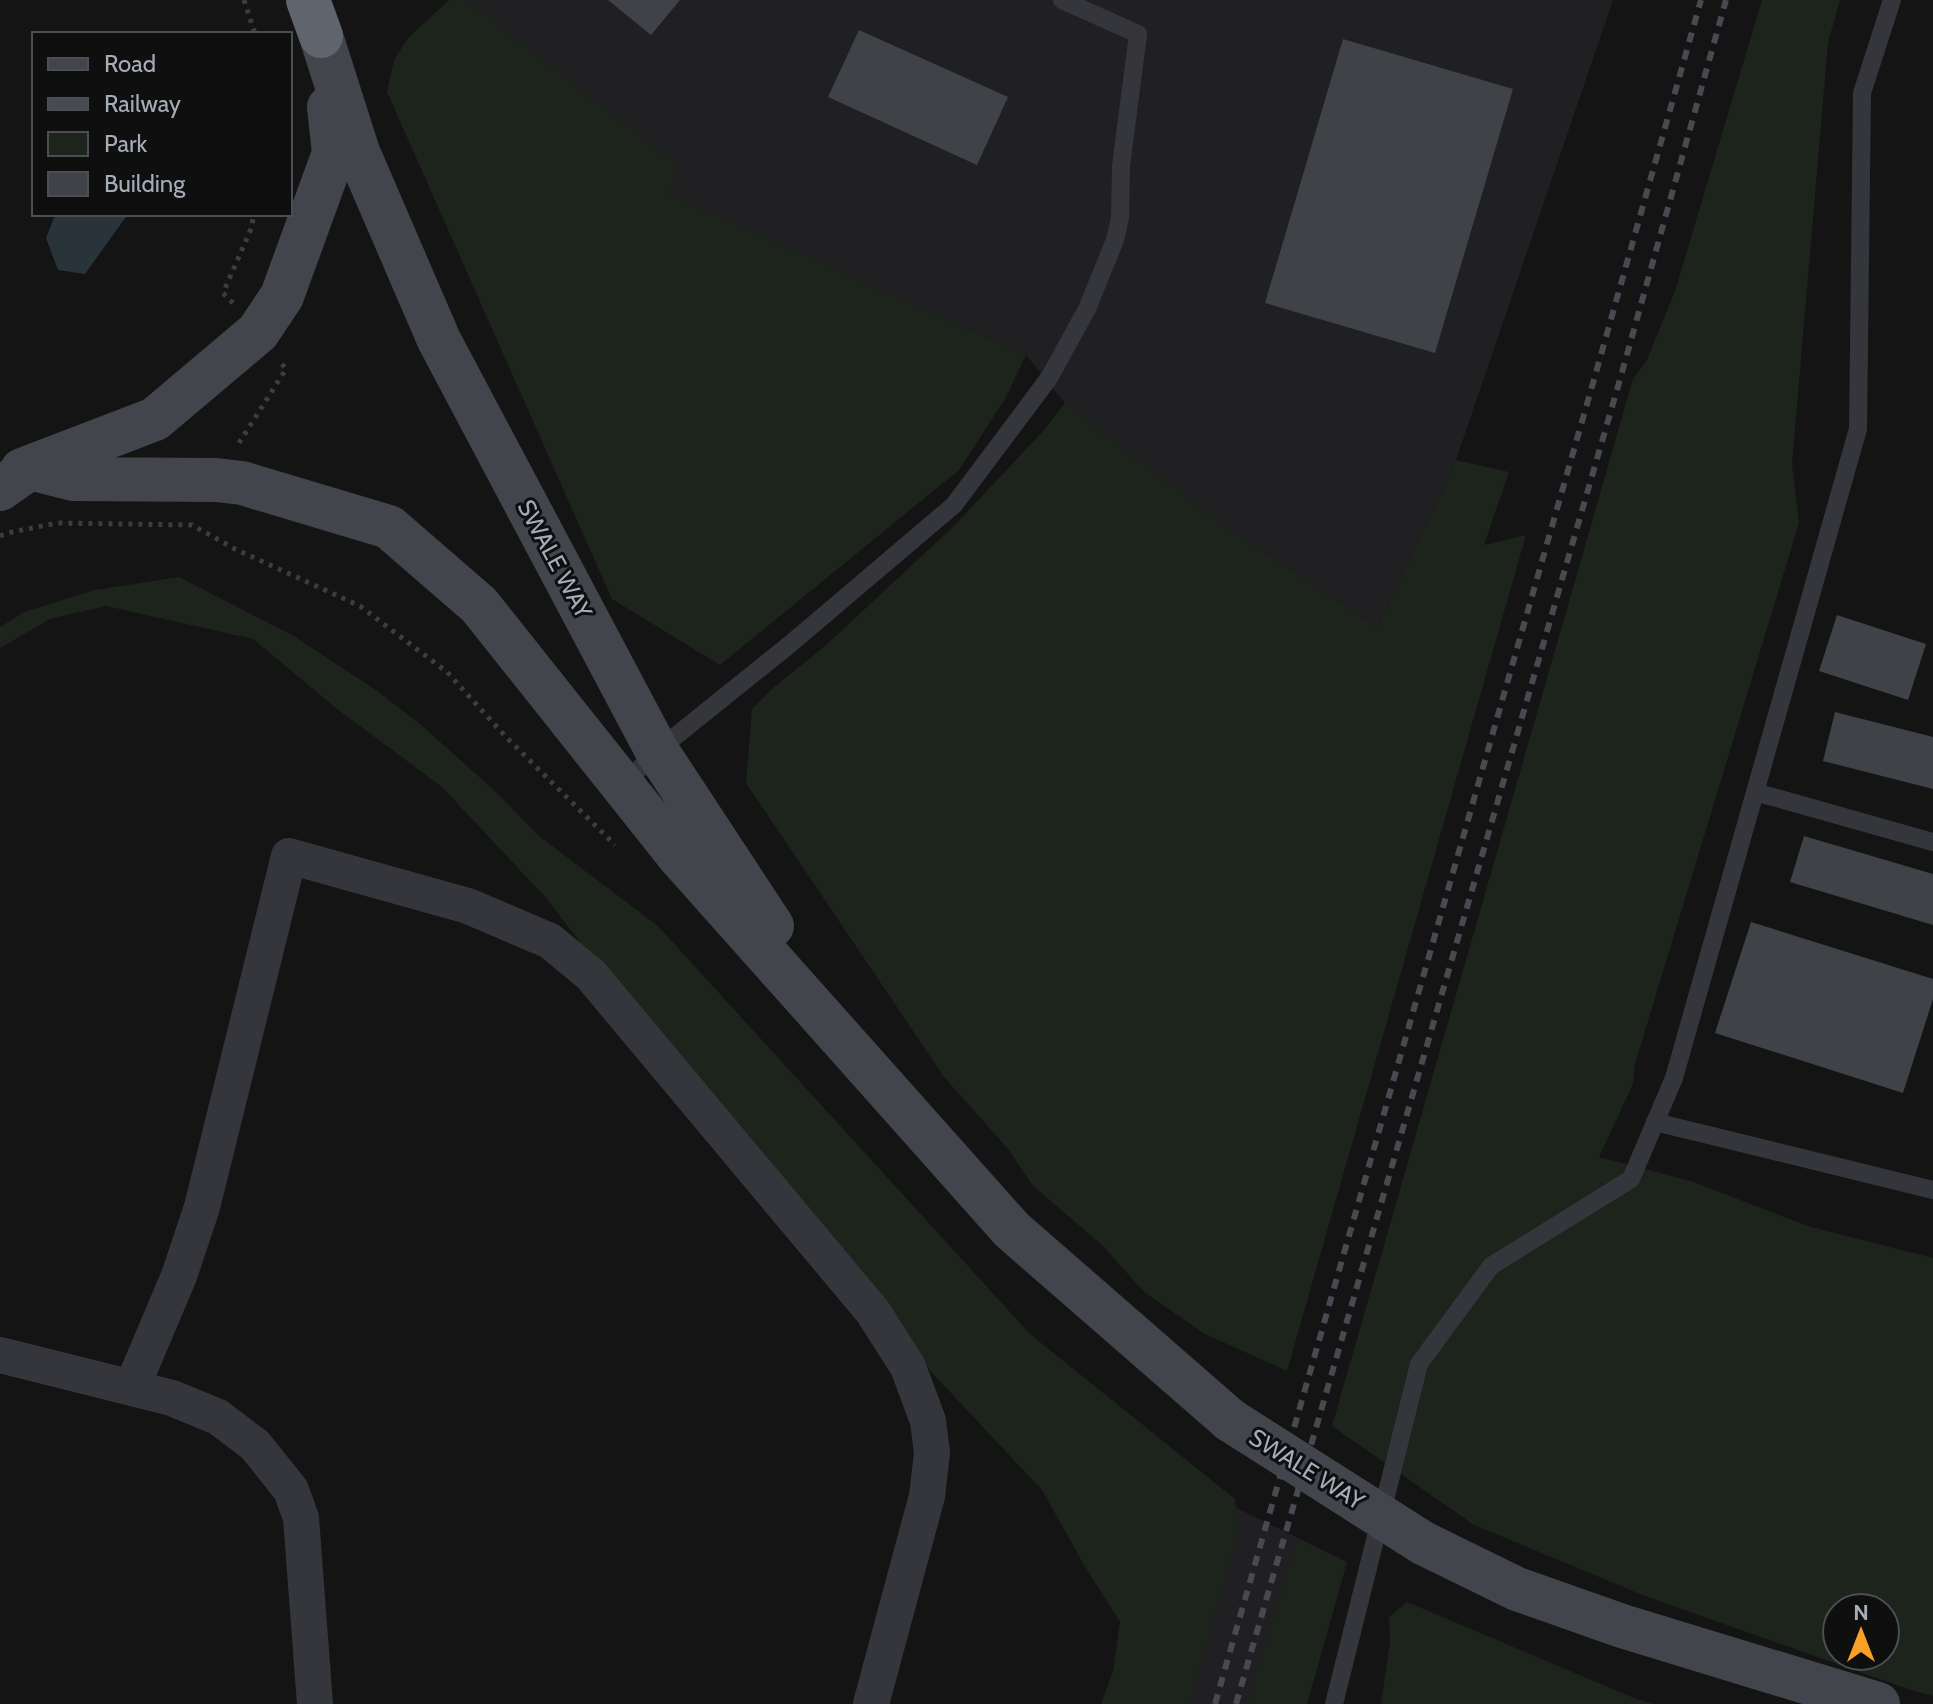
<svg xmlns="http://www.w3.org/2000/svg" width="1933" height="1704" font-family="Cabin,sans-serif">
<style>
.built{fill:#202023}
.green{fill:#1c241c;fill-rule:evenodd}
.water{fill:#29343a}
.building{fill:#3f4246}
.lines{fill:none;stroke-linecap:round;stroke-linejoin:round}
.path{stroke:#3a3d42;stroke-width:5;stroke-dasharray:4 6;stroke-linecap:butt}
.lane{stroke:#34363b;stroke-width:18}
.street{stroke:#34363b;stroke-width:36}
.secondary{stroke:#42454b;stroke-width:44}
.highway{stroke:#60646c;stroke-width:44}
.rail{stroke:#474a50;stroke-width:6;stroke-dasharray:10 8;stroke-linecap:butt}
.secondary-bridge{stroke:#42454b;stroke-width:44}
.labels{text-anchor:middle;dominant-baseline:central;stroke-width:6;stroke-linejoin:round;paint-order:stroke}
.street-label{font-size:24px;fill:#a5acb7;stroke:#0f0f10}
</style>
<rect width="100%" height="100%" fill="#141415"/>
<path class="built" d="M 467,0 L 1613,0 L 1456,460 L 1377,627 L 1229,529 L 1065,403 L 1026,355 L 669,194 Z
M 1202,1491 L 1347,1562 L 1307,1704 L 1135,1704 Z"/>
<path class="green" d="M 449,0 L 467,0 L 678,166 L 670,194 L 1026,355 L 1005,399 L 959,470 L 720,665 L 612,599 L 387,92 L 394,60 L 408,38 Z
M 1762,0 L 1840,0 L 1828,43 L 1792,464 L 1799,523 L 1635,1064 L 1633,1084 L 1599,1157 L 1691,1181 L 1808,1226 L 1933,1258 L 1933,1696 L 1908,1689 L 1645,1596 L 1474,1525 L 1332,1426 L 1633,379 L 1646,362 L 1675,291 ZM 1837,1608 L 1885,1608 L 1885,1656 L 1837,1656 Z
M 1065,403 L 1229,529 L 1377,627 L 1456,460 L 1509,472 L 1484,545 L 1526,535 L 1287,1371 L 1205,1334 L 1144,1292 L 1103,1246 L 1033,1186 L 1008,1149 L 944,1077 L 746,783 L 752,709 L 773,688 L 825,646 L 953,527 L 1044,430 Z
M 179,577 L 292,635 L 376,690 L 420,724 L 496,792 L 539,836 L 658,926 L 1030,1334 L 1235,1499 L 1238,1532 L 1189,1704 L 1101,1704 L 1113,1671 L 1120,1622 L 1084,1565 L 1042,1490 L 935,1376 L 646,1029 L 547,899 L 442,787 L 337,709 L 253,639 L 106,606 L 50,619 L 0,648 L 0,627 L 24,612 L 95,590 Z
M 1298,1538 L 1347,1562 L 1307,1704 L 1247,1704 Z
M 1407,1602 L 1634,1698 L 1653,1704 L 1385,1704 L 1381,1703 L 1390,1642 L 1389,1617 Z"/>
<path class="water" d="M 61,214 L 128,214 L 85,274 L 58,270 L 46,238 L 54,218 Z"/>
<path class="building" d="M 608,0 L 680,0 L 651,35 Z
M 859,30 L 1008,97 L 977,165 L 828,97 Z
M 1343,39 L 1513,89 L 1435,353 L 1265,303 Z
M 1837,615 L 1926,644 L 1908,700 L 1819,671 Z
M 1835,712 L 1933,737 L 1933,789 L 1823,761 Z
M 1804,836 L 1933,874 L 1933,925 L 1790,882 Z
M 1751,922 L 1933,979 L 1933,999 L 1903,1093 L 1715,1033 Z"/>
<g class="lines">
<path class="path" d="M 244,0 L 255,34
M 233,303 L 223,293 L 251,229 L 254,214
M 239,443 L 286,369 L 282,364
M 0,536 L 7,533 L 57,523 L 192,525 L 235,549 L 360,606 L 447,672 L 506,737 L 615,845"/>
<path class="lane" d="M 623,785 L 657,751 L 789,645 L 954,505 L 1049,378 L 1087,309 L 1115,240 L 1120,218 L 1121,166 L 1138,34 L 1062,0
M 1755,792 L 1933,842
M 1655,1122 L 1933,1190
M 1334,1704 L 1419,1364 L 1491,1266 L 1631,1179 L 1674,1078 L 1858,429 L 1862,93 L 1892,0"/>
<path class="street" d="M 0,1355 L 172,1398 L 218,1417 L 255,1445 L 291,1490 L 301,1518 L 315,1704
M 132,1387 L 179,1276 L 202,1207 L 289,856 L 468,906 L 550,941 L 591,975 L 873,1312 L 908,1367 L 928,1421 L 932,1453 L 927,1496 L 871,1704"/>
<path class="secondary" d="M 321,36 L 358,152 L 439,340 L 657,751 L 772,926
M 22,470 L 155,419 L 258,332 L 282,296 L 334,153 L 329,107
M 0,489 L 30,468 L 73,479 L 216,480 L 242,483 L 389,527 L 479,605 L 678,855 L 1012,1230 L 1230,1420
M 1423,1543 L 1517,1589 L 1622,1626 L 1878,1704"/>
<path class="highway" d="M 308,0 L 321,36"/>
<path class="rail" d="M 1215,1704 L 1597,369 L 1701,0
M 1236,1704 L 1621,376 L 1726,0"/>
<path class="secondary-bridge" d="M 1230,1420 L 1423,1543"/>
</g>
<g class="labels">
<g class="street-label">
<text transform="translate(555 559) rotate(62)">SWALE WAY</text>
<text transform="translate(1307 1469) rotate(32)">SWALE WAY</text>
</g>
</g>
<rect x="32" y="32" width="260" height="184" fill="#0f0f10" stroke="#4b4e53" stroke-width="2"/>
<rect x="48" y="58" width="40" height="12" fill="#42454b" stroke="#4b4e53" stroke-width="2"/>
<text x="104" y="72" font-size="24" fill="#a5acb7">Road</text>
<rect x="48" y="98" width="40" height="12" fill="#474a50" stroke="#4b4e53" stroke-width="2"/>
<text x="104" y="112" font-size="24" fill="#a5acb7">Railway</text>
<rect x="48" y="132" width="40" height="24" fill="#1c241c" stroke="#4b4e53" stroke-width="2"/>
<text x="104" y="152" font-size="24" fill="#a5acb7">Park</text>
<rect x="48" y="172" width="40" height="24" fill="#3f4246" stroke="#4b4e53" stroke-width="2"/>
<text x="104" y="192" font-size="24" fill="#a5acb7">Building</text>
<g transform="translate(1861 1632)"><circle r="38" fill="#0f0f10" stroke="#4b4e53" stroke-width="2"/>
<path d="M0-6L14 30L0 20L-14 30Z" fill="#fa9f27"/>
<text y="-12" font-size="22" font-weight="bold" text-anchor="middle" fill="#a5acb7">N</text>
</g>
</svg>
